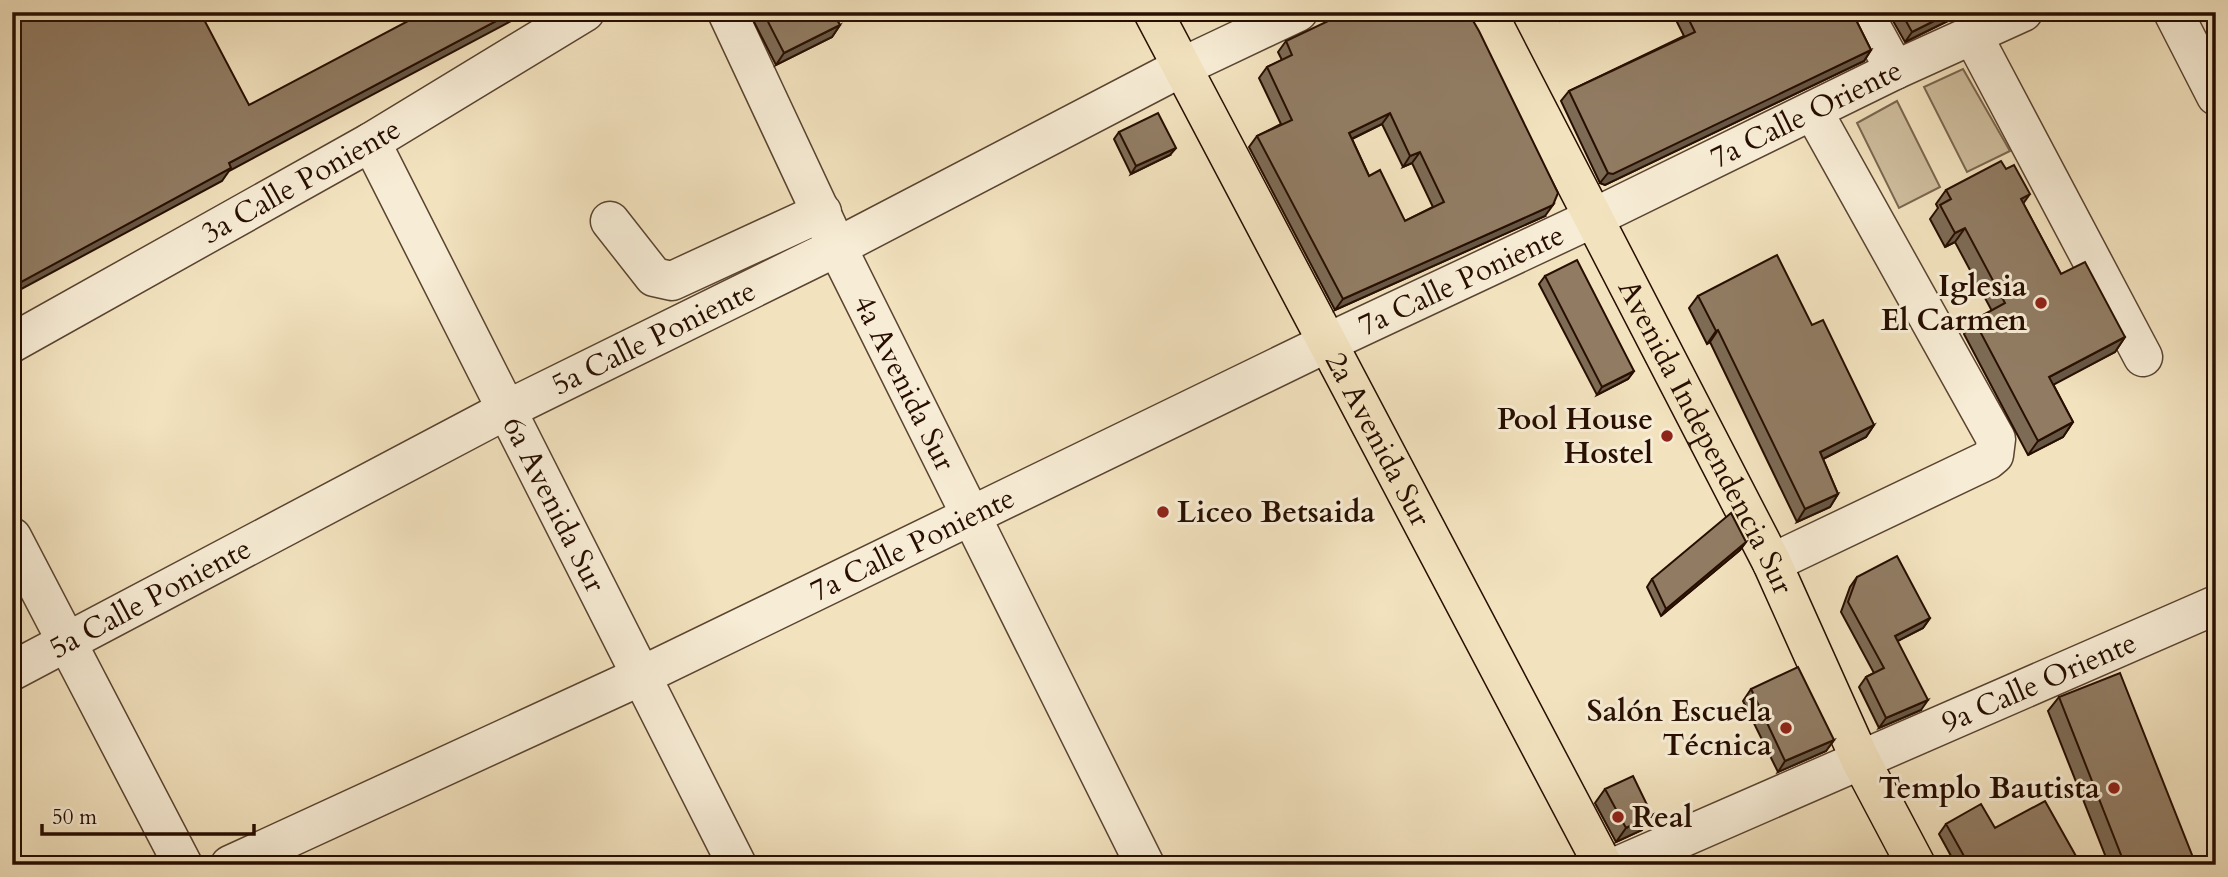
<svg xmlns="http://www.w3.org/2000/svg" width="2228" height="877" font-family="Cardo,serif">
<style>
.green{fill:#cfbe9e;stroke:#7b664f;stroke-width:2}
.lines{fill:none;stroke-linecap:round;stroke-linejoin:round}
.minor-casing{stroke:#5a4330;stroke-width:41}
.major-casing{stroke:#270e00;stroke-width:41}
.minor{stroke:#f7ecd5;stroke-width:38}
.major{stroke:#f2e2be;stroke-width:38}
.wall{fill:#7d6b55;stroke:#270e00;stroke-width:2;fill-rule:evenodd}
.shaded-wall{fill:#665745;stroke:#270e00;stroke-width:2}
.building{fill:#917c63;stroke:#270e00;stroke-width:2;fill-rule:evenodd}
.poi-dot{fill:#8f2418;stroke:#f7ecd5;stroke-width:2.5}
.labels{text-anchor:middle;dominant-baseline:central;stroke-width:6;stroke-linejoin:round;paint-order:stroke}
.street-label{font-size:30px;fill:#270e00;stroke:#f7ecd5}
.poi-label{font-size:30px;font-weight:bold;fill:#270e00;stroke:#f7ecd5;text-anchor:end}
</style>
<rect width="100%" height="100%" fill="#f2e2be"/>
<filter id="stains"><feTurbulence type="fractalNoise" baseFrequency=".00286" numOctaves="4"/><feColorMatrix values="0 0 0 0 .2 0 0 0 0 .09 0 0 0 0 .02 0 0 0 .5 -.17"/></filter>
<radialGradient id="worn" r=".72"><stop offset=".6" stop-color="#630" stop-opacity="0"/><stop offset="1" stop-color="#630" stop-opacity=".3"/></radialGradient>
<path class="green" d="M 1963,69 L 2010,151 L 1967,172 L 1924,87 Z
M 1897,101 L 1940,187 L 1899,208 L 1857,123 Z"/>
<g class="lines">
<g class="minor-casing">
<g id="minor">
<path id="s1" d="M 727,12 L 837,247 L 1145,865"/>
<path d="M 1863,12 L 1895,70"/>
<path d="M 2173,12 L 2216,96"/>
<path d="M 1972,34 L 2143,357"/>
<path id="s2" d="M 371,142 L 737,865"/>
<path d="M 610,221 L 654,277 L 672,281 L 822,212"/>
<path id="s3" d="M 12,343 L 371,142 L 585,12"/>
<path d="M 12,537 L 183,865"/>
<path d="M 1772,563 L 1988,460 L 1994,455 L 1996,439 L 1813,111"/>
<path id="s4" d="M 12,671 L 506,410 L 837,247 L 1184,66 L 1298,12"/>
<path id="s5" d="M 230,865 L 641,676 L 1329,342 L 1591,219 L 1895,70 L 2023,12"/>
<path id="s6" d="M 1620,865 L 2216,605"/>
</g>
</g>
<g class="major-casing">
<g id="major">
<path id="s7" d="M 1153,12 L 1603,865"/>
<path id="s8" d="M 1487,12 L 1772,563 L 1860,759 L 1916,865"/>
</g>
</g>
<use href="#minor" class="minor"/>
<use href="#major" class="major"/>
</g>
<path class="wall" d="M 749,12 L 832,12 L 840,25 L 832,37 L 776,65 Z
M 1555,12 L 1577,12 L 1560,21 Z
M 1672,12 L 1852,12 L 1871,50 L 1864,61 L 1605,185 L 1600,183 L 1561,101 L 1569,91 L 1684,36 Z
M 1888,12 L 1966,12 L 1905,42 Z
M 1286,41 L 1545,216 L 1335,310 L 1249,147 L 1257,136 L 1281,124 L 1259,78 L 1267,67 L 1282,60 L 1278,52 ZM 1382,124 L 1403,167 L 1412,163 L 1433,207 L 1405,221 L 1369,176 L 1352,139 Z
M 1119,132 L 1170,155 L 1131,174 L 1114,139 Z
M 1946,190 L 2023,203 L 2061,274 L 2125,337 L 2115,352 L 2053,384 L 2073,422 L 2063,437 L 2028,455 L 1964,334 L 1974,320 L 1992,311 L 1955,242 L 1945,247 L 1930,219 L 1938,208 L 1936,204 Z
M 1545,276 L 1634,371 L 1628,379 L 1597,395 L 1539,284 Z
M 1698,296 L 1812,325 L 1874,425 L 1866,437 L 1823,459 L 1838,494 L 1830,507 L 1797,522 L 1710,342 L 1707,344 L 1689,308 Z
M 1746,542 L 1740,550 L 1661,616 L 1647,587 L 1652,579 Z
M 1857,577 L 1930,618 L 1923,628 L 1897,641 L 1921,710 L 1879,728 L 1859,687 L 1866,677 L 1874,673 L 1841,612 L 1850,587 Z
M 1751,689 L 1834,740 L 1826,751 L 1778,772 L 1743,701 Z
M 2059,697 L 2196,865 L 2109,865 L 2048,711 Z
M 1605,789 L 1652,815 L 1642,830 L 1616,842 L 1595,803 Z
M 1946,824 L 1995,828 L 2081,865 L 1956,865 L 1939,834 Z"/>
<path class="shaded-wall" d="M 513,12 L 528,12 L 229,171 L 222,181 L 12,294 L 12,287 L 229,163 Z
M 1566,12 L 1577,12 L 1560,21 Z
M 1952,12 L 1966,12 L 1905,42 L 1912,32 Z
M 840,25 L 832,37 L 776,65 L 784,53 Z
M 1871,50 L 1864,61 L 1605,185 L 1600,183 L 1608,173 Z
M 1390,113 L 1382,124 L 1341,144 L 1349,133 Z
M 1176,148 L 1170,155 L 1131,174 L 1136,166 Z
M 1420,152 L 1412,163 L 1403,167 L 1410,156 Z
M 2030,194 L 2020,208 L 2021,199 Z
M 1553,205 L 1545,216 L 1335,310 L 1343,299 Z
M 1965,228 L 1955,242 L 1945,247 L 1955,233 Z
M 1718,330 L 1710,342 L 1707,344 L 1716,331 Z
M 2125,337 L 2115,352 L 2040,392 L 2049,377 Z
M 1634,371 L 1628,379 L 1597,395 L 1602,387 Z
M 2073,422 L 2063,437 L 2028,455 L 2038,441 Z
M 1874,425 L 1866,437 L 1811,465 L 1820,452 Z
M 1838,494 L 1830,507 L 1797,522 L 1805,509 Z
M 1746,542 L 1740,550 L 1661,616 L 1666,609 Z
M 1930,618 L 1923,628 L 1888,646 L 1895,636 Z
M 1928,700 L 1921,710 L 1879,728 L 1886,718 Z
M 1834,740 L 1826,751 L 1778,772 L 1785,761 Z
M 1652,815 L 1642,830 L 1616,842 L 1626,828 Z"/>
<path class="building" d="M 12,12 L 200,12 L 249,105 L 425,12 L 513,12 L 229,163 L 231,168 L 12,287 Z
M 763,12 L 832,12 L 840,25 L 784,53 Z
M 1347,12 L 1468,12 L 1479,31 L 1558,193 L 1553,205 L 1343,299 L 1257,136 L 1292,120 L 1267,67 L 1292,55 L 1286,41 ZM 1390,113 L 1410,156 L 1420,152 L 1444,202 L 1405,221 L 1380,170 L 1369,176 L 1349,133 Z
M 1685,12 L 1852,12 L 1871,50 L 1613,174 L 1608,173 L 1569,91 L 1695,32 Z
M 1901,12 L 1952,12 L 1912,32 Z
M 1158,113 L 1176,148 L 1136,166 L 1119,132 Z
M 2001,161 L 2006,169 L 2014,165 L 2030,194 L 2021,199 L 2061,274 L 2085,262 L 2125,337 L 2049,377 L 2073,422 L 2038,441 L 1974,320 L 2005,303 L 1965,228 L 1955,233 L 1940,205 L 1951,199 L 1946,190 Z
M 1777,255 L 1812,325 L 1823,320 L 1874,425 L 1820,452 L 1838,494 L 1805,509 L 1718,330 L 1716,331 L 1698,296 Z
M 1577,260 L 1634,371 L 1602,387 L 1545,276 Z
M 1731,513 L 1746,542 L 1666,609 L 1652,579 Z
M 1897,556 L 1930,618 L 1895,636 L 1928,700 L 1886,718 L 1866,677 L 1884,668 L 1848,602 L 1857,577 Z
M 1798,667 L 1834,740 L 1785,761 L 1751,689 Z
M 2120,673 L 2196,865 L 2125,865 L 2059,697 Z
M 1633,776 L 1652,815 L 1626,828 L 1605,789 Z
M 2045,801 L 2081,865 L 1969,865 L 1946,824 L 1981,804 L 1995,828 Z
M 12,854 L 15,865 L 12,865 Z"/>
<g class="poi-dot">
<circle cx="2041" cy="303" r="7"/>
<circle cx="1667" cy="436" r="7"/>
<circle cx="1163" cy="512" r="7"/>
<circle cx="1786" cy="728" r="7"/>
<circle cx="2114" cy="788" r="7"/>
<circle cx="1618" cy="817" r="7"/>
</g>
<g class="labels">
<g class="street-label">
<text stroke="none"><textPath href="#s5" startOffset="1746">7a Calle Oriente</textPath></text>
<text stroke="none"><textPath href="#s3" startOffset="331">3a Calle Poniente</textPath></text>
<text stroke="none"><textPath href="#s5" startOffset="1363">7a Calle Poniente</textPath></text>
<text stroke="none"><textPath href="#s4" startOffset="723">5a Calle Poniente</textPath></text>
<text stroke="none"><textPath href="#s1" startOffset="411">4a Avenida Sur</textPath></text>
<text stroke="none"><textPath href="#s8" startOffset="478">Avenida Independencia Sur</textPath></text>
<text stroke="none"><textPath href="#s7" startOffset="483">2a Avenida Sur</textPath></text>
<text stroke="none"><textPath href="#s2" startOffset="406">6a Avenida Sur</textPath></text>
<text stroke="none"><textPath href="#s5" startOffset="754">7a Calle Poniente</textPath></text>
<text stroke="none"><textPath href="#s4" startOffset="156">5a Calle Poniente</textPath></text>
<text stroke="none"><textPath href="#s6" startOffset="457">9a Calle Oriente</textPath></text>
</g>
<g class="poi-label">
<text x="2027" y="286">Iglesia<tspan x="2027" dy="34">El Carmen</tspan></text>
<text x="1653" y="419">Pool House<tspan x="1653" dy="34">Hostel</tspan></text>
<text x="1177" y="512" text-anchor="start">Liceo Betsaida</text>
<text x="1772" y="711">Salón Escuela<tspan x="1772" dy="34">Técnica</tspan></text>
<text x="2100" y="788">Templo Bautista</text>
<text x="1632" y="817" text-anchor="start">Real</text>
</g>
</g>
<rect width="2228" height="877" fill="none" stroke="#f2e2be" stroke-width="42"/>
<rect x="14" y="14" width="2200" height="849" fill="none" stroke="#270e00" stroke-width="3.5"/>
<rect x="21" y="21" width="2186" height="835" fill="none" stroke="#270e00" stroke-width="2"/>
<path d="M42 824v10h212v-10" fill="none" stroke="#270e00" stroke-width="3.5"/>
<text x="52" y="824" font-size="21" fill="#270e00" stroke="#f7ecd5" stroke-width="5" paint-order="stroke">50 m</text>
<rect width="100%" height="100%" filter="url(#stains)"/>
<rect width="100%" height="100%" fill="url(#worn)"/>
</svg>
